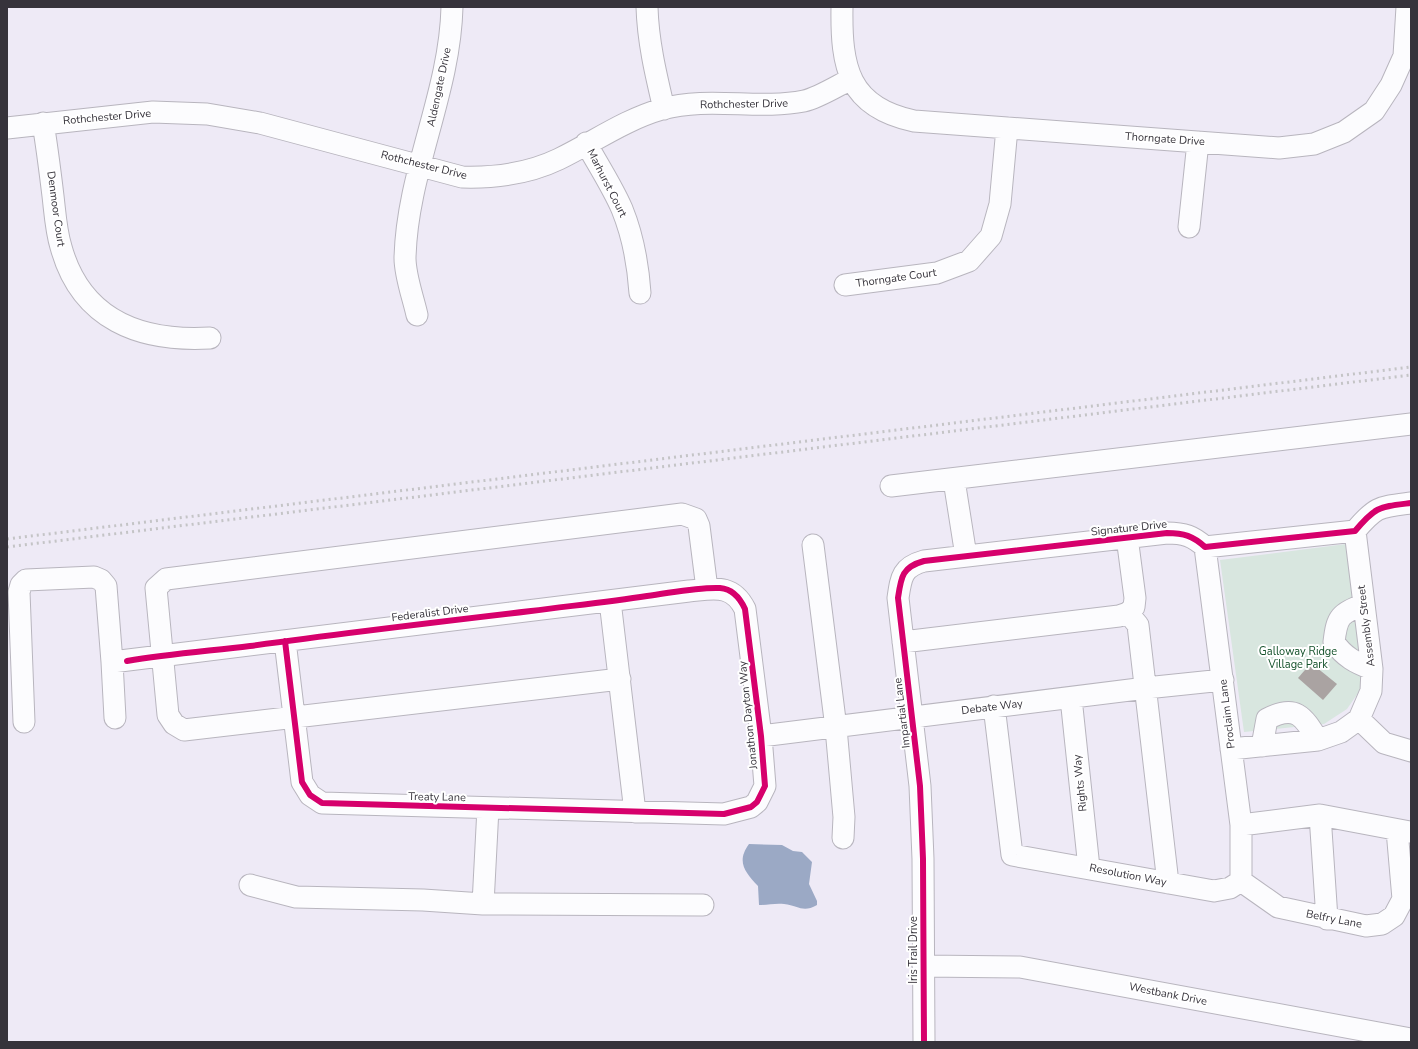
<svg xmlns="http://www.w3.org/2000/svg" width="1418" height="1049" font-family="'Nunito Sans',sans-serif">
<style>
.green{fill:#d8e6df}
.water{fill:#9ba9c5}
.building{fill:#aaa3a2}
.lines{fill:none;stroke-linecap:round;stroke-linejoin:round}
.minor-casing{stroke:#b8b5be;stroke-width:23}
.minor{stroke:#fcfcfe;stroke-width:21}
.rail{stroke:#c4c4c6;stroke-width:3;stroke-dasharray:2 4;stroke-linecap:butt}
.cycleway-casing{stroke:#fff;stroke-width:8}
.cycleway{stroke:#d6006c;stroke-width:6}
.labels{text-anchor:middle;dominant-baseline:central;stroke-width:4;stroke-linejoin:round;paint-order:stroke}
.street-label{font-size:11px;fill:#36333b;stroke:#fff}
.park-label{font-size:11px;fill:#125029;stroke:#fff}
</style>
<rect width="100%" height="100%" fill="#eeeaf6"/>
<path class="green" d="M 1346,544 L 1362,655 L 1363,686 L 1347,709 L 1324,724 L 1244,732 L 1220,560 Z"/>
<path class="water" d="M 749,844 L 782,845 L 793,851 L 802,852 L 812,862 L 809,884 L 817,901 L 817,905 C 803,913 799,906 784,904 C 776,903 767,905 759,905 L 758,886 C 745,872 736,862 749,844 Z"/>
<path class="building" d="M 1311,663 L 1337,684 L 1323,700 L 1298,678 Z"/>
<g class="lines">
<g class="minor-casing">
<path id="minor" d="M 647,7 C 648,42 656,75 664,109
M 842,7 C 841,67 848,107 914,121 L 1279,148 L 1314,144 L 1344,132 L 1374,111 L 1391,85 L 1404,56 L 1407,7
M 43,123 C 47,147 50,171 53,196 C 55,213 56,231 61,247 C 81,320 140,342 210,338
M 7,128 L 153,112 L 207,114 L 260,123 L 462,177 C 495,178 528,174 559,159 C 594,142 624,120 662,109 C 708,96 758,110 804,101 C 818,98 837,86 851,79
M 586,143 C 598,165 612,186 622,209 C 633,236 638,264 640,293
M 1189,227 L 1198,142
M 845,285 L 937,273 L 969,261 L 991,236 L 1000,204 L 1007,128
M 417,315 C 413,297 405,276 405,258 C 407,172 450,93 452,7
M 954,480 L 966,556
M 891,486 L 1411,424
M 1355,531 L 1372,669 L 1371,691 L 1359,719
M 813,545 L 836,728 L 844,817 L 843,838
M 1205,547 L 1241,825 L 1241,881
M 610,601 L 635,812
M 1364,604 C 1340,614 1337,616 1334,642 C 1344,657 1356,663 1372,669
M 1128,613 L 1138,625 L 1168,883
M 903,642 L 1119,616 L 1128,613 L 1134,607 L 1135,598 L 1127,537
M 112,662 L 115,718
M 620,679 L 184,730 L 174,724 L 168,715 L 156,588 L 166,579 L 182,577 L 682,514 L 696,519 L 699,526 L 707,589
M 1071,698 L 1089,868
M 994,706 L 1012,855 L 1214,891 L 1230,888 L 1241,881
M 24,722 L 19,592 L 21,585 L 26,580 L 94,577 L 101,580 L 106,586 L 112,662 L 689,591 C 713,589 732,583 745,609 L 761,736 L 765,786 L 757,802 L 751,807 L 724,814 L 322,803 L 310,795 L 302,782 L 285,641
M 761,736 L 1146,688 L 1223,680
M 1262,746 L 1267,719 C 1296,704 1303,716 1318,740
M 1231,749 L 1318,740 L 1341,732 L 1359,719 L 1384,743 L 1411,751
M 488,808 L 483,904 L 703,905
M 1320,815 L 1327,919
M 1241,825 L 1320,815 L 1410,832
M 1241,881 L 1278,907 L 1366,926 L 1382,924 L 1394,916 L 1403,899 L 1397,830
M 250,885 L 296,897 L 423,900 L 483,904
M 923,966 L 1020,967 L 1411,1039
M 924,1042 L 923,859 L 920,786 L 898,598 C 901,577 902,567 924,561 L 1167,533 C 1184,533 1193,536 1205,547 L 1355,531 C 1376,506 1379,507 1411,503"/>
</g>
<use href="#minor" class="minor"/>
<path class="rail" d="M 7,539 L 1411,367
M 7,547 L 1411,375"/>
<g class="cycleway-casing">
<path id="cycleway" d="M 127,661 C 168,654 209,651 250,646 C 344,633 437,622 531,611 C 569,606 608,602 647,596 C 671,593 696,587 720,588 C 733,589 740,598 745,609 L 761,736 L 765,786 L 757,802 L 751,807 L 724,814 L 322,803 L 310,795 L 302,782 L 285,641
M 924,1042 L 923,859 L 920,786 L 898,598 C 901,577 902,567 924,561 L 1167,533 C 1184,533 1193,536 1205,547 L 1355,531 C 1376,506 1379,507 1411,503"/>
</g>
<use href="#cycleway" class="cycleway"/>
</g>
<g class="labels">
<g class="street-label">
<text transform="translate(439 87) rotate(-78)">Aldengate Drive</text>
<text transform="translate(744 104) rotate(-1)">Rothchester Drive</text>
<text transform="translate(107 117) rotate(-5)">Rothchester Drive</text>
<text transform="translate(1165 139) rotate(4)">Thorngate Drive</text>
<text transform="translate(424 165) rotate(14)">Rothchester Drive</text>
<text transform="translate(607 183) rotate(63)">Marhurst Court</text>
<text transform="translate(56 209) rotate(82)">Denmoor Court</text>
<text transform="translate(896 278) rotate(-8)">Thorngate Court</text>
<text transform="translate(1129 528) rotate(-6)">Signature Drive</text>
<text transform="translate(430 613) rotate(-7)">Federalist Drive</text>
<text transform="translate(1366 626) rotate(-97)">Assembly Street</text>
<text transform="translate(992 707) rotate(-7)">Debate Way</text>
<text transform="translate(902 713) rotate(-97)">Impartial Lane</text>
<text transform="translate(1227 714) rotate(-97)">Proclaim Lane</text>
<text transform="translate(748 715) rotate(-96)">Jonathon Dayton Way</text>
<text transform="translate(1080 783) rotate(-96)">Rights Way</text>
<text transform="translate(437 797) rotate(1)">Treaty Lane</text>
<text transform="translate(1128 875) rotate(11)">Resolution Way</text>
<text transform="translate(1334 919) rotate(11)">Belfry Lane</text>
<text transform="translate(913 950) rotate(-90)">Iris Trail Drive</text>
<text transform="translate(1168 994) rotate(11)">Westbank Drive</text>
</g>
<g class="park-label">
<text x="1298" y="651">Galloway Ridge<tspan x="1298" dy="13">Village Park</tspan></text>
</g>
</g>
<rect width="1418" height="1049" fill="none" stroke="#36333b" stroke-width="16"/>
</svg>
